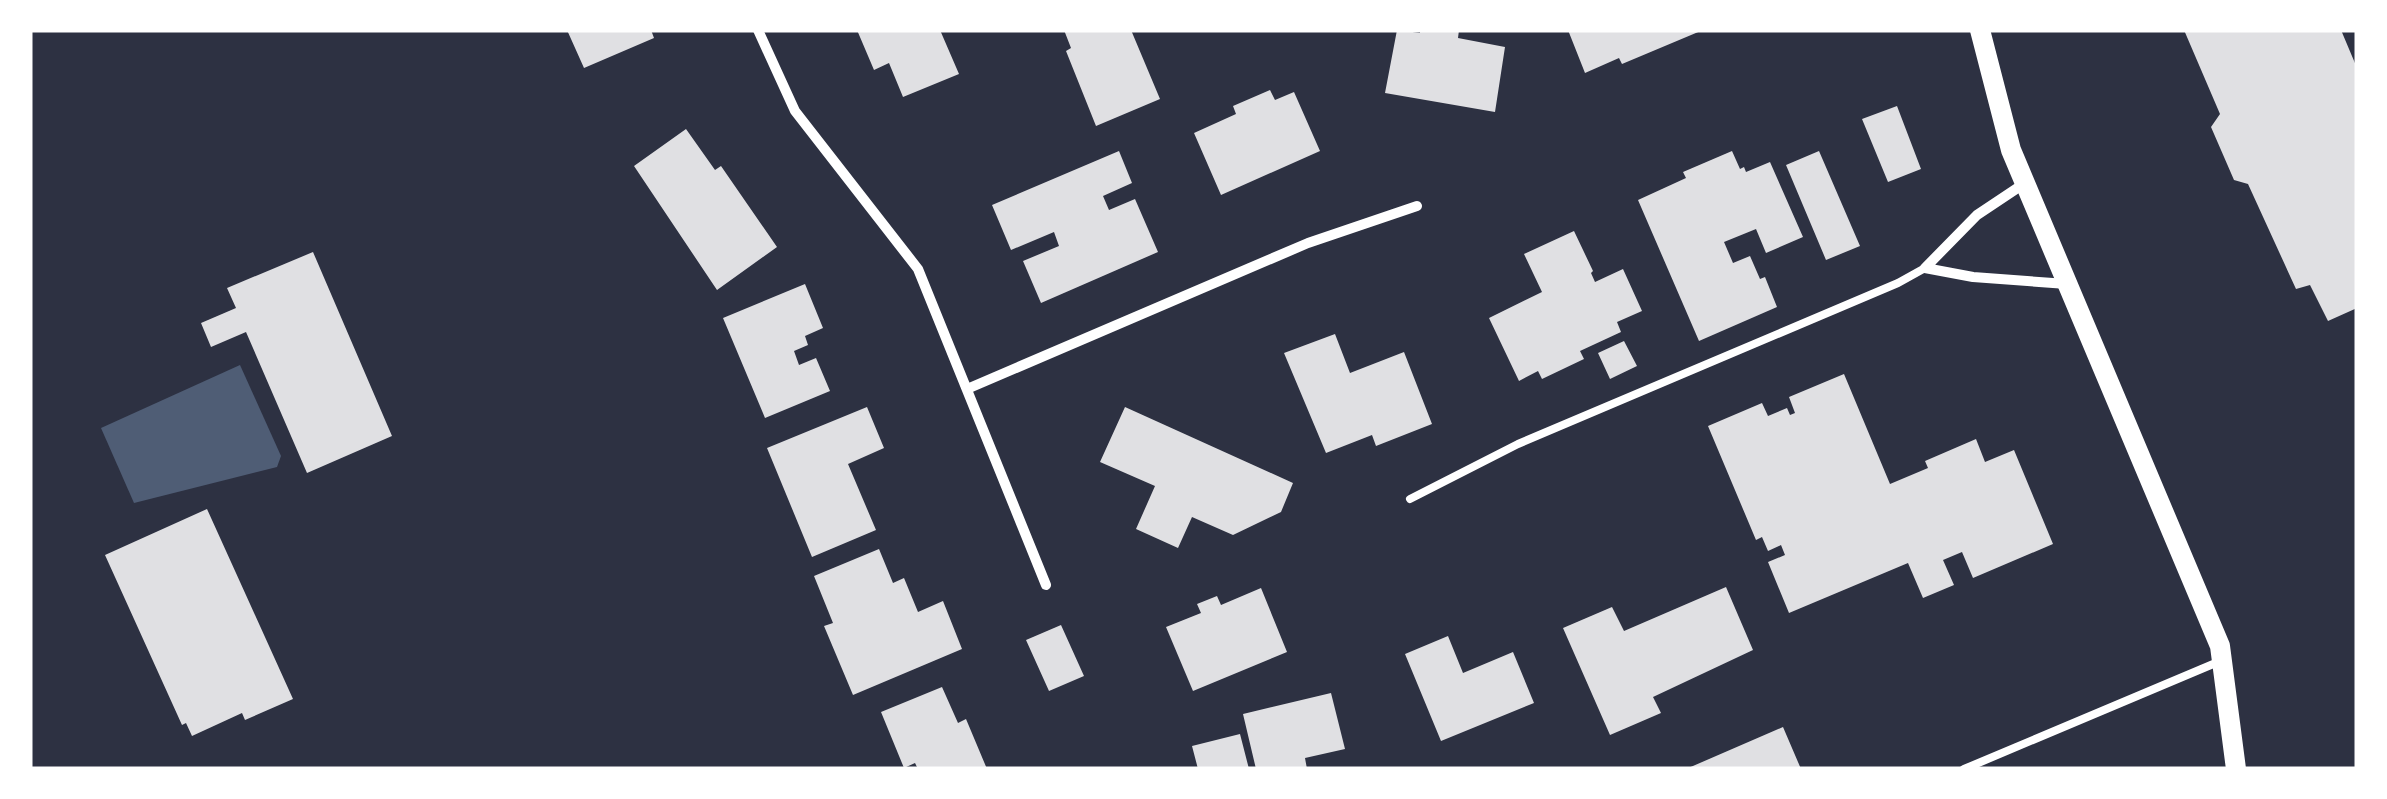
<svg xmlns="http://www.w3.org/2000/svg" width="2387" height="799" font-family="Arial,sans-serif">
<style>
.water{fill:#4f5d75}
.building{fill:#e0e0e3}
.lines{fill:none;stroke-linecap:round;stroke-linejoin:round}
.service{stroke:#fff;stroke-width:8}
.minor{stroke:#fff;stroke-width:10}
.secondary{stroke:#fff;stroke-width:20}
</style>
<rect width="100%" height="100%" fill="#2d3142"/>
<path class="water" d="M 240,365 L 281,456 L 277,467 L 134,503 L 101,428 Z"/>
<path class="building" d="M 567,30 L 651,30 L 654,38 L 584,68 Z
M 857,30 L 940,30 L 959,74 L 903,97 L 889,63 L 874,70 Z
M 1064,30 L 1131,30 L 1160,99 L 1096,126 L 1066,51 L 1071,48 Z
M 1397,30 L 1420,33 L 1420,30 L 1459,30 L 1458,38 L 1505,47 L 1495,112 L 1385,93 Z
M 1568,30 L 1703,30 L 1622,64 L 1619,58 L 1585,73 Z
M 2184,30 L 2341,30 L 2357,68 L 2357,308 L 2328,321 L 2310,285 L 2296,289 L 2248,184 L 2234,180 L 2211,127 L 2220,114 Z
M 1270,90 L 1275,100 L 1294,92 L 1320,151 L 1221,195 L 1194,133 L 1236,114 L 1233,106 Z
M 1897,106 L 1921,169 L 1888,182 L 1862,119 Z
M 686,129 L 715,170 L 721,166 L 777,247 L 717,290 L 634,166 Z
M 1119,151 L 1132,183 L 1103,196 L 1109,210 L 1135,199 L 1158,252 L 1041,303 L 1023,261 L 1059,246 L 1054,232 L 1011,250 L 992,205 Z
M 1732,151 L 1740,169 L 1744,167 L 1746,172 L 1770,162 L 1803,237 L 1766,253 L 1756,229 L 1724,242 L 1733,263 L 1750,256 L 1760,279 L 1765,277 L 1777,307 L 1699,341 L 1638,200 L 1686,178 L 1683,172 Z
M 1819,151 L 1860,246 L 1826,260 L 1786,165 Z
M 1574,231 L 1593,271 L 1591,273 L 1595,282 L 1623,269 L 1642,311 L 1617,322 L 1621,332 L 1580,351 L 1584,359 L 1542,379 L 1538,371 L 1519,381 L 1489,318 L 1542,292 L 1524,254 Z
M 313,252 L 392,436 L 307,473 L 246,332 L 211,347 L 201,323 L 236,308 L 227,288 Z
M 805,284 L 823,328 L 805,336 L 808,345 L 794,351 L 799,365 L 816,358 L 830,391 L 765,418 L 723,318 Z
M 1335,334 L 1350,373 L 1404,352 L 1432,424 L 1376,446 L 1372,435 L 1326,453 L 1284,353 Z
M 1624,341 L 1637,366 L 1610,379 L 1598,353 Z
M 1844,374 L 1890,484 L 1928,468 L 1925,461 L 1976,439 L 1985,462 L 2014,450 L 2053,544 L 1973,578 L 1962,552 L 1943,560 L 1954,585 L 1923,598 L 1908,563 L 1789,613 L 1768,562 L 1785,555 L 1781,545 L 1768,551 L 1762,537 L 1756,540 L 1708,426 L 1762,403 L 1768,416 L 1787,408 L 1790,415 L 1795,413 L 1789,397 Z
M 867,407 L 884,448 L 848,464 L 876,530 L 812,557 L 767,448 Z
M 1125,407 L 1293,483 L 1281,512 L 1233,535 L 1192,517 L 1178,548 L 1136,529 L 1155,486 L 1100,462 Z
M 207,509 L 293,699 L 245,720 L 242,713 L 192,736 L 186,723 L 182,725 L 105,555 Z
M 879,549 L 893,583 L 904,578 L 918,612 L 943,601 L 962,649 L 853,695 L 824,626 L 833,623 L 814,576 Z
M 1726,587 L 1753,650 L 1653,697 L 1661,713 L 1610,735 L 1563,628 L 1612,607 L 1624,631 Z
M 1261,588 L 1287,652 L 1193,691 L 1166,627 L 1201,613 L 1197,604 L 1217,596 L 1221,605 Z
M 1061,625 L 1084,676 L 1049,691 L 1026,640 Z
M 1448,636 L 1463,673 L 1513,652 L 1534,703 L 1441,741 L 1405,654 Z
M 942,687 L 958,723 L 966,719 L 987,769 L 918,769 L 915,763 L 904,768 L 881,712 Z
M 1331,693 L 1345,749 L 1305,758 L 1307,769 L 1256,769 L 1243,714 Z
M 1783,727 L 1801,769 L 1686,769 Z
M 1240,734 L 1249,769 L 1198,769 L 1192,746 Z"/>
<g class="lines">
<path class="service" d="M 1410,499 L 1518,444 L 1898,283 L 1925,268
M 1964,769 L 2218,662"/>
<path class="minor" d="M 758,30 L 795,111 L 918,269 L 1046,585
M 1925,268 L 1973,277 L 2067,284
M 1925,268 L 1977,215 L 2025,183
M 967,389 L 1308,243 L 1417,206"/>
<path class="secondary" d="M 1980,30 L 2011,150 L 2220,646 L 2236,769"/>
</g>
<rect width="2387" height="799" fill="none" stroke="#ffffff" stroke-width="65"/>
</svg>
